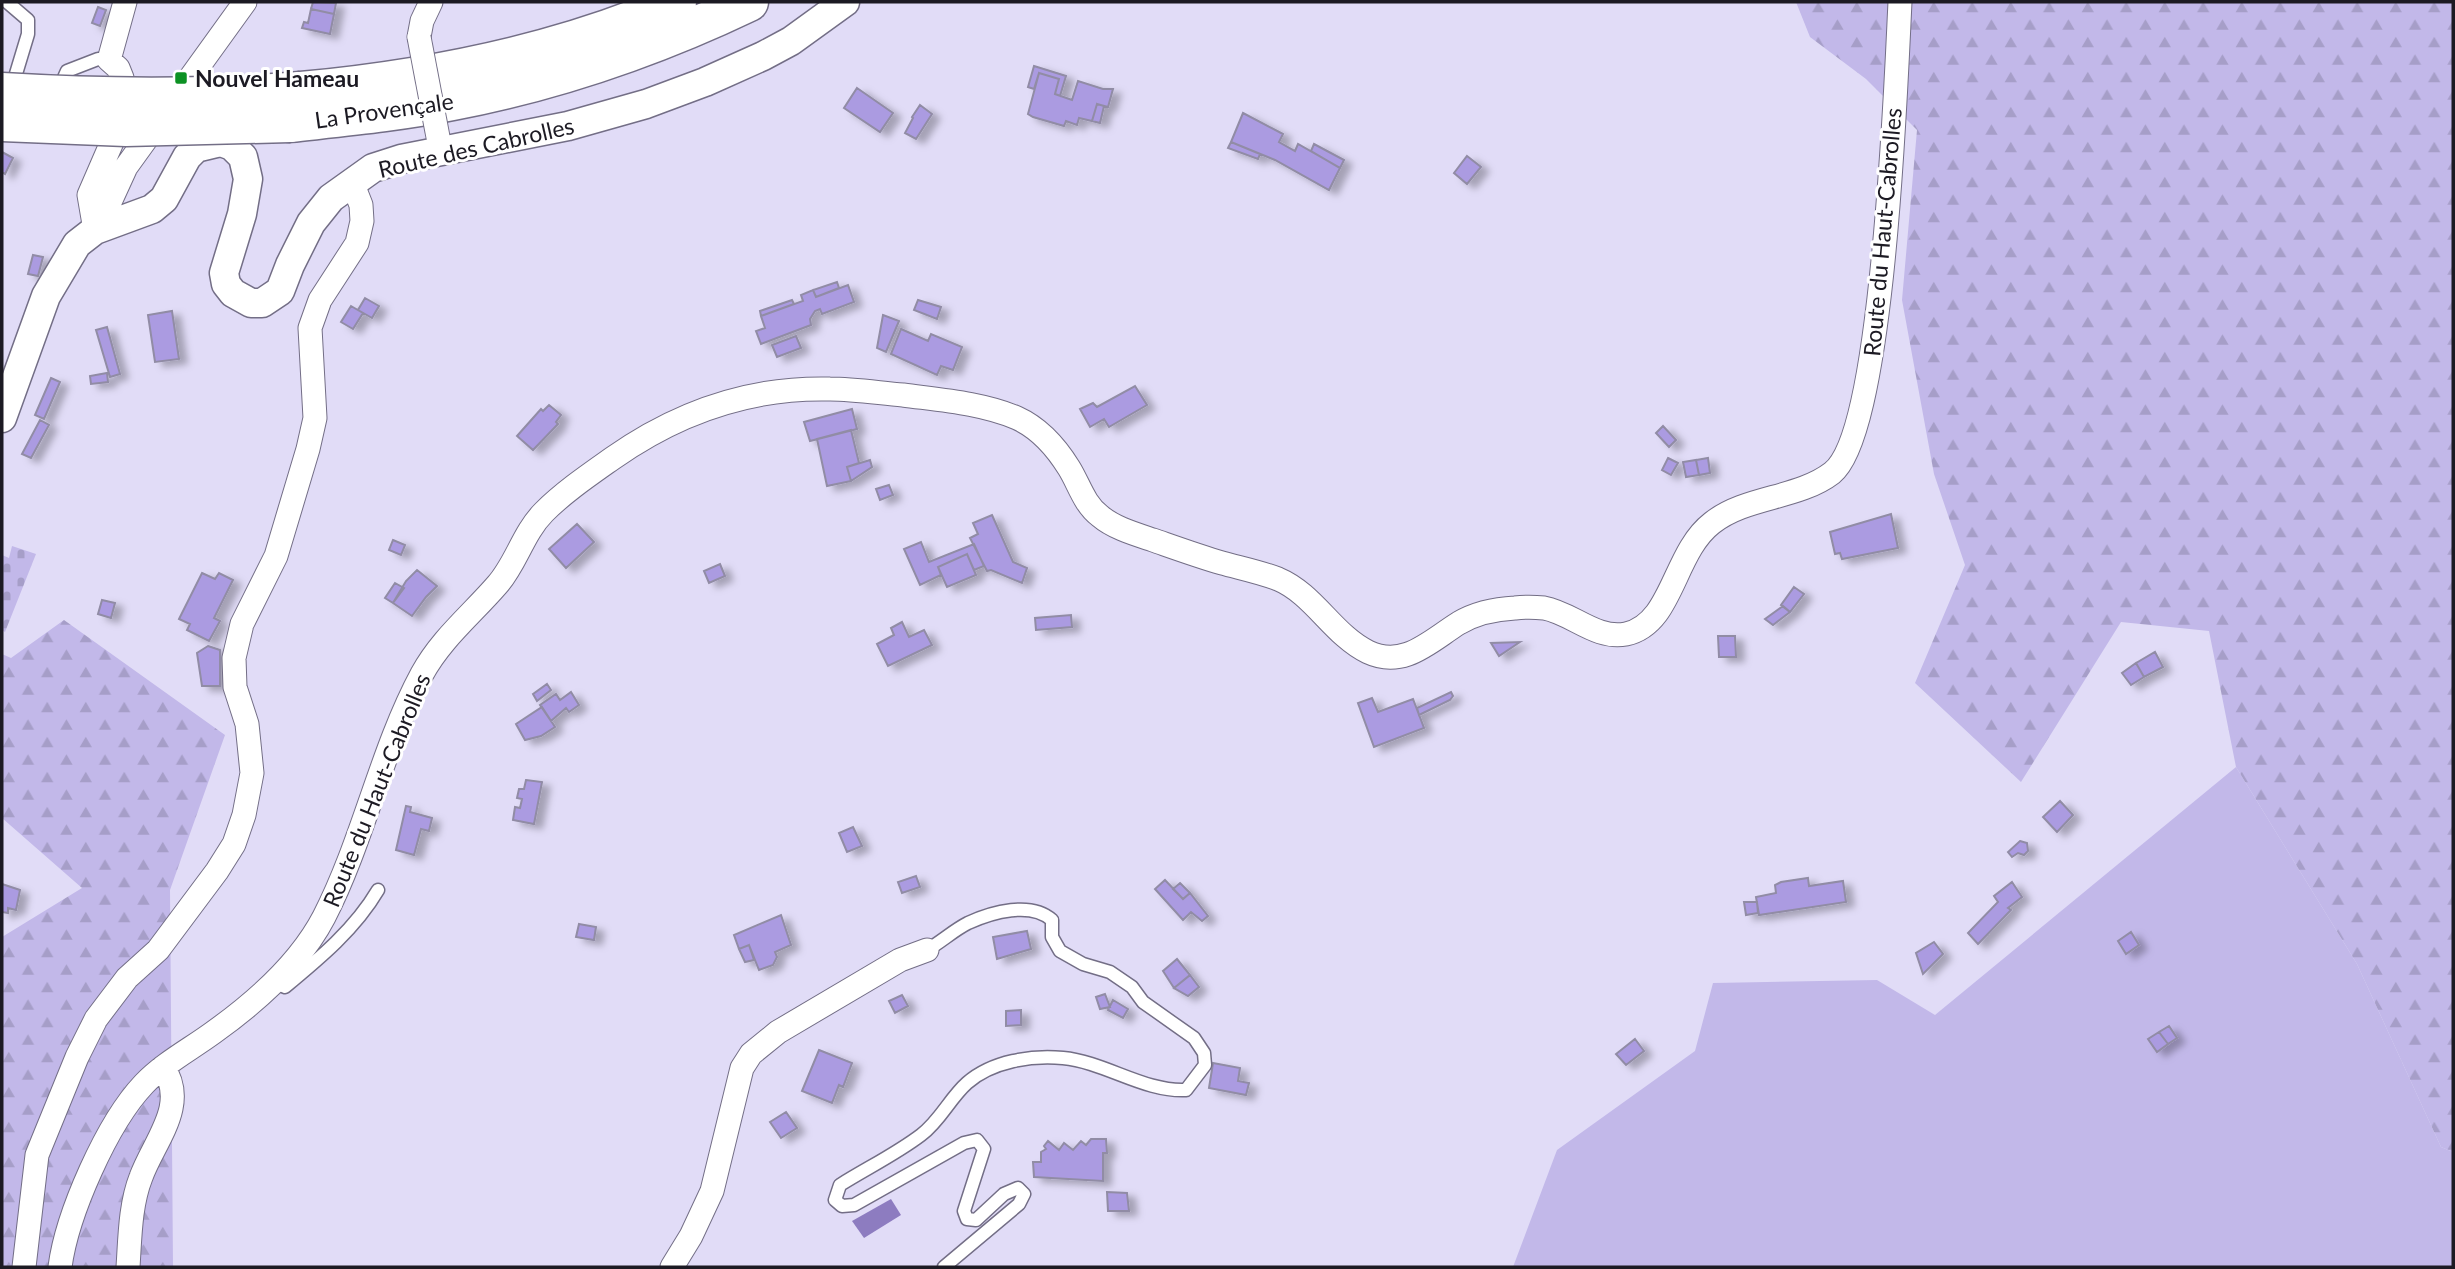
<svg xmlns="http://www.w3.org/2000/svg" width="2455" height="1269" font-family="Lato,sans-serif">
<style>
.grass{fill:#c2b8e9}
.forest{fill:url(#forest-firs)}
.cemetery{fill:url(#cemetery-stones)}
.water{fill:#8d7cc0}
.building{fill:#ab9be1;stroke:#918ca5;stroke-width:2;filter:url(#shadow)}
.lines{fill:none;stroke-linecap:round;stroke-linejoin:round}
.service-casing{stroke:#736e86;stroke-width:15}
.minor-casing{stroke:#736e86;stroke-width:25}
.tertiary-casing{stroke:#736e86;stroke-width:31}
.motorway-casing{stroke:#736e86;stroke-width:41}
.service{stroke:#fff;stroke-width:12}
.minor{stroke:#fff;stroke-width:23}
.tertiary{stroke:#fff;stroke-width:28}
.motorway{stroke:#fff;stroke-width:38}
.minor-bridge-casing{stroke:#736e86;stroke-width:25;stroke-linecap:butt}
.motorway-bridge-casing{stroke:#736e86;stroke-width:41;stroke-linecap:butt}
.minor-bridge{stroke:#fff;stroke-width:23}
.motorway-bridge{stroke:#fff;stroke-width:38}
.poi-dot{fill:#0c9123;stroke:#fff;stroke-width:2.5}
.labels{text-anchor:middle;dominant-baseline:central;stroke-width:6;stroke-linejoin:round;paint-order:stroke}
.poi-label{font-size:23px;font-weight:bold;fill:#1c1a23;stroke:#fff;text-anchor:start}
.street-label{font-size:23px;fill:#1c1a23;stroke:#fff}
</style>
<defs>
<pattern id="forest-firs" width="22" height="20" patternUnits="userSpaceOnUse" patternTransform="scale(1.75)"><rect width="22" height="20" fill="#c2b8e9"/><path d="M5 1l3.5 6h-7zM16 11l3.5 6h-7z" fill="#a69ec8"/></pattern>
<pattern id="cemetery-stones" width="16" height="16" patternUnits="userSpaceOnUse" patternTransform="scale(1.75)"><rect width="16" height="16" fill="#c2b8e9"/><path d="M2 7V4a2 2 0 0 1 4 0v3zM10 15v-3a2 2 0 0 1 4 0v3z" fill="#a69ec8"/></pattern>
<filter id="shadow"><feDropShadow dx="8" dy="4.5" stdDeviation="3.5" flood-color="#0004"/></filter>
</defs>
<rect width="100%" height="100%" fill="#e1dcf7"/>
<path class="grass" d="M 2236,767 L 2357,964 L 2441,1147 L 2453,1152 L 2453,1267 L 1513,1267 L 1557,1150 L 1695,1051 L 1713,983 L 1877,980 L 1935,1015 Z"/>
<path class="forest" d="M 1796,2 L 2453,2 L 2453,1152 L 2441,1147 L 2357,964 L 2236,767 L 2209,631 L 2121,622 L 2021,782 L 1915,683 L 1965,565 L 1934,474 L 1902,300 L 1917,130 L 1866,79 L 1810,37 Z
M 64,620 L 225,735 L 170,890 L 173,1267 L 2,1267 L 2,937 L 82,888 L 2,818 L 2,654 L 11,658 Z"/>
<path class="cemetery" d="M 12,546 L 36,554 L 5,632 L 2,630 L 2,555 L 9,558 Z"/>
<path class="water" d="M 891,1199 L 901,1215 L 864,1238 L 852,1221 Z"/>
<path class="building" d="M 313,2 L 336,3 L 334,14 L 311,9 Z
M 98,7 L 106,10 L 100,26 L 92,23 Z
M 311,9 L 334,14 L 330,34 L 302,28 L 304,22 L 308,23 Z
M 1034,66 L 1066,76 L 1060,96 L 1055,94 L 1059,79 L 1039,73 L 1034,89 L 1028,87 Z
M 1039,73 L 1059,79 L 1055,94 L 1072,100 L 1078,81 L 1103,89 L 1113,89 L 1108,107 L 1097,104 L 1092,121 L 1079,118 L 1077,125 L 1066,121 L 1064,126 L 1033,117 L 1028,114 Z
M 857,88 L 893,113 L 880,132 L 844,108 Z
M 1097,104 L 1104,106 L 1100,123 L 1092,121 Z
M 920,105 L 932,114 L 916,139 L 905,133 L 913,118 L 912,117 Z
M 1243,113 L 1283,134 L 1279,142 L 1295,151 L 1298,144 L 1340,168 L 1329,190 L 1275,160 L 1231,142 Z
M 1231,142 L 1260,154 L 1258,159 L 1228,148 Z
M 1314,144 L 1344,160 L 1340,168 L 1311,151 Z
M 2,152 L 13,158 L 5,174 L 2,172 Z
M 1467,156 L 1481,167 L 1467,184 L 1454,173 Z
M 33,255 L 43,257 L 38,276 L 28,274 Z
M 837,282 L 839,288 L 816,297 L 813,290 Z
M 848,285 L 854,302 L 822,314 L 820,309 L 815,311 L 810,319 L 811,325 L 761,344 L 756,331 L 765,328 L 761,316 L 803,301 L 801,295 L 813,290 L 816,297 Z
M 365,298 L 379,306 L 372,318 L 358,310 Z
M 792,300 L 794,304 L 761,316 L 760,311 Z
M 918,300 L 941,307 L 937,319 L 914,310 Z
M 351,306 L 363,313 L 353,329 L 341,322 Z
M 172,311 L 179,359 L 155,362 L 148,315 Z
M 883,315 L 899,321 L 886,352 L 877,348 Z
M 107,327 L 120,374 L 110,377 L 96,330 Z
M 901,329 L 928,341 L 931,334 L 962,347 L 953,370 L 941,366 L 937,375 L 891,354 Z
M 796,336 L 801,348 L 777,357 L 772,345 Z
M 107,373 L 108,382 L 91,384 L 90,376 Z
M 51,378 L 60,382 L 44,419 L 35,415 Z
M 1135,386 L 1147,405 L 1109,427 L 1104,419 L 1090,427 L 1080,409 L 1093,403 L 1097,407 Z
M 549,405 L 561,415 L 556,422 L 558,424 L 533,450 L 517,436 L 541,409 L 543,411 Z
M 852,409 L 857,429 L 810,441 L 804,422 Z
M 40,420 L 49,425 L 31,458 L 22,454 Z
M 1663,426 L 1676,440 L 1669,447 L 1656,433 Z
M 851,430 L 859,463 L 847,467 L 851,481 L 827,486 L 817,439 Z
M 1668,458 L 1678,463 L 1671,475 L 1662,470 Z
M 1708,458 L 1710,473 L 1699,475 L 1696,460 Z
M 870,460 L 872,467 L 851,481 L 847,467 Z
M 1696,460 L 1699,475 L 1686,477 L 1683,462 Z
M 889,485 L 893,495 L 880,500 L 876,489 Z
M 1891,514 L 1898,548 L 1842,559 L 1840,553 L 1835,554 L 1830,532 Z
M 992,515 L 1013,562 L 1027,568 L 1022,583 L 991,570 L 987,571 L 970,538 L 978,534 L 973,523 Z
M 577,524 L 594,542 L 566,568 L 549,549 Z
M 393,540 L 405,545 L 401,555 L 389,550 Z
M 921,542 L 929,562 L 974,544 L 984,566 L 974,570 L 967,554 L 938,567 L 941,575 L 920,585 L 904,549 Z
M 967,554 L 976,575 L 947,587 L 938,567 Z
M 720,564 L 725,576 L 709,583 L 704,571 Z
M 417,570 L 437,586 L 426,597 L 412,616 L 393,603 L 406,581 Z
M 202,573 L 215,579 L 219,573 L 233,580 L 214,618 L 220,621 L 209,641 L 187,630 L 190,624 L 179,619 Z
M 395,583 L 404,588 L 393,603 L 385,598 Z
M 1794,587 L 1804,594 L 1790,612 L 1781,605 Z
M 102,600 L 115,603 L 111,618 L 98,614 Z
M 1783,606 L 1790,612 L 1773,625 L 1765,619 Z
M 1071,615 L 1072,627 L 1036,630 L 1035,618 Z
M 902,622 L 909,637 L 924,630 L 932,645 L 888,666 L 877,644 L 894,635 L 891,628 Z
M 1718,636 L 1735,636 L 1736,657 L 1719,657 Z
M 1520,642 L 1499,656 L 1491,643 Z
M 208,646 L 220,650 L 220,686 L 202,686 L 197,653 Z
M 2155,652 L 2163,667 L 2144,677 L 2136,663 Z
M 2136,663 L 2144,677 L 2131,685 L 2122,673 Z
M 547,684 L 551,690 L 537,701 L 533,694 Z
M 571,692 L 579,705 L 569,712 L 566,708 L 551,721 L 540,705 L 556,694 L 560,700 Z
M 1451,692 L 1453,696 L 1450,700 L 1419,715 L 1417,708 Z
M 1372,698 L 1378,712 L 1413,699 L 1424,728 L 1374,747 L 1358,703 Z
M 542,707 L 555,727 L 541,736 L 525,740 L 516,724 Z
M 526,780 L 542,782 L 534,824 L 513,820 L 515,807 L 520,808 L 522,799 L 517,798 L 519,789 L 524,789 Z
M 2060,801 L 2073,815 L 2057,832 L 2043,817 Z
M 406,806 L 411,807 L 410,812 L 432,818 L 429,831 L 421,829 L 414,855 L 396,850 Z
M 853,827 L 862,846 L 847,852 L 839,833 Z
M 2020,841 L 2027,843 L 2028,851 L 2024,855 L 2018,853 L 2012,857 L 2008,852 Z
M 916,876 L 920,887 L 902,893 L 898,882 Z
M 1808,878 L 1809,886 L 1843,881 L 1846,902 L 1759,915 L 1756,897 L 1776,893 L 1775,885 L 1781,882 Z
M 1165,880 L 1183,899 L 1190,893 L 1208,916 L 1202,921 L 1191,912 L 1183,920 L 1155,889 Z
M 2012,882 L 2022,897 L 2008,908 L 2011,910 L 1978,944 L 1968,933 L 1998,902 L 1994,896 Z
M 1180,883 L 1190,893 L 1183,899 L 1173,889 Z
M 2,884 L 20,890 L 16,910 L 8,908 L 8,913 L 2,912 Z
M 1744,902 L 1757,902 L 1758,913 L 1746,915 Z
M 781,915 L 791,945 L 775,952 L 777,957 L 773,965 L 759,970 L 749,945 L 739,949 L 734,935 Z
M 579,924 L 596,927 L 594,940 L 576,937 Z
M 1027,931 L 1031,949 L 997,959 L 993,937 Z
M 2131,932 L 2139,945 L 2126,954 L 2118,941 Z
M 1934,942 L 1943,954 L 1923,974 L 1916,953 Z
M 749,945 L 754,960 L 745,962 L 739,949 Z
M 1177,959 L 1190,975 L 1174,988 L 1163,971 Z
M 1190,975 L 1199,987 L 1188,996 L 1174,988 Z
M 1105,994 L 1110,1007 L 1100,1009 L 1096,997 Z
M 902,995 L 908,1006 L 895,1013 L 889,1001 Z
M 1113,1000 L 1128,1009 L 1123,1018 L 1108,1010 Z
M 1021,1010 L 1021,1025 L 1006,1026 L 1006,1011 Z
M 2169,1026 L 2177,1038 L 2168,1044 L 2159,1032 Z
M 2159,1032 L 2168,1044 L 2157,1052 L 2148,1039 Z
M 1635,1039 L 1644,1051 L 1626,1065 L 1616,1054 Z
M 819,1050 L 852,1063 L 843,1087 L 839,1085 L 832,1103 L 802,1091 Z
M 1213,1063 L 1240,1068 L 1238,1081 L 1249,1083 L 1246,1095 L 1209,1088 Z
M 786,1112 L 797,1128 L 781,1138 L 770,1122 Z
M 1091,1139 L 1106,1139 L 1107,1153 L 1103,1153 L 1103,1181 L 1034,1177 L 1033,1162 L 1041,1162 L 1041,1152 L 1046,1149 L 1044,1146 L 1048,1141 L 1059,1150 L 1064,1143 L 1073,1150 L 1081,1141 L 1086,1145 Z
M 1107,1192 L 1127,1193 L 1129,1211 L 1108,1211 Z"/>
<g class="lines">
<g class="service-casing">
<path id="service" d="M 7,2 L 28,20 L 28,34 L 12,87
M 59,89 L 67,71 L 98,59 L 109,60
M 927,950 C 941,942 954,930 968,923 C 992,912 1031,901 1052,920 L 1052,937 L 1060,951 L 1083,964 L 1110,972 L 1132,987 L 1143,1002 L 1194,1038 L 1204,1053 L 1205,1065 L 1186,1090 C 1144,1092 1105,1062 1063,1058 C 1032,1055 992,1061 967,1083 C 950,1098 940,1121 921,1135 C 896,1154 867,1168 840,1185 L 835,1200 L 842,1206 L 854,1205 L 964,1143 L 977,1140 L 984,1149 L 964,1211 L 967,1219 L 976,1220 L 1004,1194 L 1018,1188 L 1024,1194 L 1019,1204 L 944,1267
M 273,982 L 285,987 C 320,958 355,929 378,890"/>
</g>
<g class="minor-casing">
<path id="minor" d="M 419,37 L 422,21 L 431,2
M 110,224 L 110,202 L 126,167 L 245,2
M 95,230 L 89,195 L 112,142 L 122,78 L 118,68 L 109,60 L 125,2
M 24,1267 L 37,1155 L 77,1057 L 96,1019 L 127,978 L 158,950 L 217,871 L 234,844 L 244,815 L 252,773 L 247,724 L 235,687 L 234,658 L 242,624 L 276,556 L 308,449 L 315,418 L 310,328 L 320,300 L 357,243 L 362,221 L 361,205 L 352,182
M 60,1267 C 67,1214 107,1123 144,1084 C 164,1063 191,1049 214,1032 C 256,1002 300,963 324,917 C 364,839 381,750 422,674 C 441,639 471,615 497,585 C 516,564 523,533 544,512 C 564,492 589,475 613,458 C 677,413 750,387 830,389 C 854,389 879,393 903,395 C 940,400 982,403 1017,418 C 1039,428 1056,447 1069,468 C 1079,484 1084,504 1100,516 C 1114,528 1135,534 1153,540 C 1176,548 1198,556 1222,563 C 1240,568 1260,572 1278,579 C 1314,594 1333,635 1368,652 C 1404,669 1430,641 1459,623 C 1476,613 1495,609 1515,608 C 1524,607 1534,607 1544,608 C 1572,613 1596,640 1626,634 C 1673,624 1673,553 1712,523 C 1746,496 1798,499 1832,473 C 1884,432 1896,80 1900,2
M 128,1267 C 130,1238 130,1205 141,1177 C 154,1141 189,1105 163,1067
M 672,1267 L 691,1236 L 712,1191 L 742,1068 L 751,1054 L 778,1032 L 900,960 L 927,950"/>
</g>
<g class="tertiary-casing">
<path id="tertiary" d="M 2,418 L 46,296 L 77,244 L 95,230 L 152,209 L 164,199 L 187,157 L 196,148 L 221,142 L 232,146 L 243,157 L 248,179 L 242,214 L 224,273 L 226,284 L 233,293 L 251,303 L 262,303 L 280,291 L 290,265 L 311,223 L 331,198 L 373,168 L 401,159 L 568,126 L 646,104 L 705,82 L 763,56 L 791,41 L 845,2"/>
</g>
<g class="motorway-casing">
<path id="motorway" d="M 301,91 C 430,79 558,54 677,2
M 290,123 C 344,117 399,112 453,101 C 556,81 655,47 749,2"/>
</g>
<use href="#service" class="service"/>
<use href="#minor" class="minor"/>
<use href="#tertiary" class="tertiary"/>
<use href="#motorway" class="motorway"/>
<g class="minor-bridge-casing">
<path id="minor-bridge" d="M 419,37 L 438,137"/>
</g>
<g class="motorway-bridge-casing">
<path id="motorway-bridge" d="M 2,92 C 102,98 201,99 301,91
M 2,122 L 126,127 L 290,123"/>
</g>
<use href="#minor-bridge" class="minor-bridge"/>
<use href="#motorway-bridge" class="motorway-bridge"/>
</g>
<rect class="poi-dot" x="174" y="71" width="14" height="14" rx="3.5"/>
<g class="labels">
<g class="poi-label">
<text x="195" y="78">Nouvel Hameau</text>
</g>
<g class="street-label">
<text transform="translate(384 110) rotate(-8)">La Provençale</text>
<text transform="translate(476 147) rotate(-13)">Route des Cabrolles</text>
<text transform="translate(1882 232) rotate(-85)">Route du Haut-Cabrolles</text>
<text transform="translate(376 790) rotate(-68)">Route du Haut-Cabrolles</text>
</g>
</g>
<rect width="2455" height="1269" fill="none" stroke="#1c1a23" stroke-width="7"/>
</svg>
